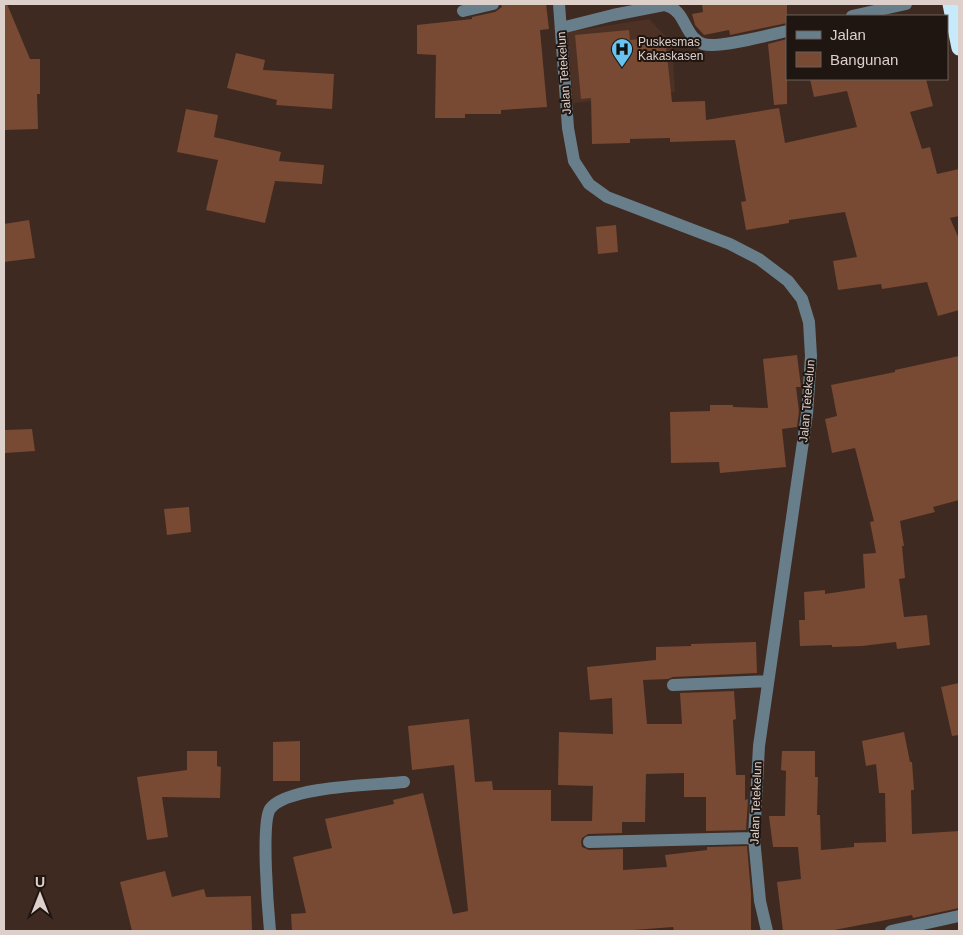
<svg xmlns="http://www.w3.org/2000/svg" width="963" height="935" font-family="Helvetica,sans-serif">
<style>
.built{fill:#4d3125}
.building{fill:#784933}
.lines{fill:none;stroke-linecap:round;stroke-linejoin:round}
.minor{stroke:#687f8b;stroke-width:12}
.highway{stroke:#c7eafb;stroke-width:15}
.labels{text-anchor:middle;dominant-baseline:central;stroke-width:4;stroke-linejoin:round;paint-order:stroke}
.poi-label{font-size:12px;fill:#ddd0ca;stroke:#1f1511;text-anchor:start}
.street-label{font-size:12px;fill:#ddd0ca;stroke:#1f1511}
</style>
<rect width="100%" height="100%" fill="#3f2a21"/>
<path class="built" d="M 649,19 L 672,43 L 675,92 L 573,103 L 568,32 Z"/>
<path class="building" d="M 4,4 L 7,4 L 30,59 L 40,59 L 40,94 L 37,94 L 38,129 L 4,130 Z
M 513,4 L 546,4 L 549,29 L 540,30 L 547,107 L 501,110 L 501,114 L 465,114 L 465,118 L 435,118 L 436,55 L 417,54 L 417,25 L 472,19 L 472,17 L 495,12 L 502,7 L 501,5 Z
M 702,4 L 787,4 L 787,23 L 730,35 L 729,30 L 704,35 L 695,25 L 692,14 L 703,12 Z
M 629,30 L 630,40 L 665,37 L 672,102 L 705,101 L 706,120 L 779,108 L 785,143 L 857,127 L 847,91 L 814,97 L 810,79 L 926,79 L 933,106 L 910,112 L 922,149 L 930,147 L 937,174 L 959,169 L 959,216 L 950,218 L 959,239 L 959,310 L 938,316 L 927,282 L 882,289 L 881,284 L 838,290 L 833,261 L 857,257 L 845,212 L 789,220 L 789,223 L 746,230 L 741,202 L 746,201 L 735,140 L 670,142 L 670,138 L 630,139 L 630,143 L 592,144 L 591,98 L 581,99 L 575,35 Z
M 787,39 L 787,104 L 774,105 L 768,44 Z
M 236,53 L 265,60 L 263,70 L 334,74 L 332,109 L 276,105 L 277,100 L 227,88 Z
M 186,109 L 218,115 L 214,137 L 281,152 L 279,161 L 324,165 L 322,184 L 275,181 L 265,223 L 206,210 L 218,160 L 177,152 Z
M 29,220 L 35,258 L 4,262 L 4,224 Z
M 616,225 L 618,252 L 598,254 L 596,227 Z
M 797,355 L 801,387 L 796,387 L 799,411 L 797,427 L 782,429 L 786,467 L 720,473 L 719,462 L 671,463 L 670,412 L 710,411 L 710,405 L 733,405 L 733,407 L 768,408 L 763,359 Z
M 959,356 L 959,500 L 933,507 L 935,512 L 900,521 L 904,546 L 902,546 L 905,578 L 899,579 L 904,617 L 927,615 L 930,645 L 897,649 L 896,642 L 862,646 L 832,647 L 832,645 L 800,646 L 799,620 L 805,620 L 804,592 L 825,590 L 825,594 L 865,588 L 863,554 L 876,553 L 870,522 L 874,521 L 855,448 L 832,453 L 825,419 L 837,416 L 831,385 L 895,372 L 895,370 Z
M 32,429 L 35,451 L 5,453 L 5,430 Z
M 189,507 L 191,532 L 167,535 L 164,509 Z
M 756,642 L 757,673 L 673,677 L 668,679 L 643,680 L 647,724 L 682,724 L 680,693 L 734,691 L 736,719 L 733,720 L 736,775 L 745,775 L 745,800 L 748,799 L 746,830 L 706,831 L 706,797 L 684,797 L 684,773 L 646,774 L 645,822 L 622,822 L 622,833 L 588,834 L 582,838 L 581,842 L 582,847 L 589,850 L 623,849 L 623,870 L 667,867 L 665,855 L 707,850 L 707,847 L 747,846 L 751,893 L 751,931 L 674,931 L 673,927 L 620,931 L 292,931 L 291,914 L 306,913 L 293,857 L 332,848 L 325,819 L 394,804 L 393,800 L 423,793 L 453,914 L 468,911 L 454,765 L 412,770 L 408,726 L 469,719 L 475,782 L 492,781 L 493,790 L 551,790 L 551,821 L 592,821 L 593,786 L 558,785 L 559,732 L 613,734 L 612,698 L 590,700 L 587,667 L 656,660 L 656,647 L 691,646 L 691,644 Z
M 959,683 L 959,735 L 952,736 L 941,687 Z
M 904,732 L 910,762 L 912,762 L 914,790 L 911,790 L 912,834 L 959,831 L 959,908 L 913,918 L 912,915 L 829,931 L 783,931 L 777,882 L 801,879 L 798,847 L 773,847 L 769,816 L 785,816 L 786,771 L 781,770 L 782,751 L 815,751 L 815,777 L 818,777 L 817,815 L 820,815 L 821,850 L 854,847 L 854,843 L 886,842 L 885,793 L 879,793 L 876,764 L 866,766 L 862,741 Z
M 300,741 L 300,781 L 273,781 L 273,742 Z
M 187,751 L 217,751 L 217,766 L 221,767 L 220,798 L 162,797 L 168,837 L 147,840 L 137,777 L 187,770 Z
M 165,871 L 172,897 L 204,889 L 206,897 L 251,896 L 252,931 L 132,931 L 120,882 Z"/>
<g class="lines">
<path class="minor" d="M 559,4 L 568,128 L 574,161 L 589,184 L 607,197 L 730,244 L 759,259 L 788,281 L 802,299 L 809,322 L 811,356 L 807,414 L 759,746 L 754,838 L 760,901 L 767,931
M 463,11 L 493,4
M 852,16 L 906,4
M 561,28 L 613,15 L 664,5 C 684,10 682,25 694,38 C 696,40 700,43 703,44 C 718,49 769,35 787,31
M 673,685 L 768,681
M 589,842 L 754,838
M 270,931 C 268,910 261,823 270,809 C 286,786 376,785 404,782
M 891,931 L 959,916"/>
<path class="highway" d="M 950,4 L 959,48"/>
</g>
<defs>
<g id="hospital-pin" transform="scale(1.125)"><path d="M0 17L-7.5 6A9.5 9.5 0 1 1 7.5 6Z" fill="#67c4f0" stroke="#1f1511"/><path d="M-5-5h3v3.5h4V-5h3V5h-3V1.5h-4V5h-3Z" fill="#111"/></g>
</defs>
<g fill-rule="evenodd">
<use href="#hospital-pin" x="622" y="49"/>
</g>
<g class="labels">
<g class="poi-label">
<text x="638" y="42">Puskesmas<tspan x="638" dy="14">Kakaskasen</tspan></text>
</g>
<g class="street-label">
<text transform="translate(564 73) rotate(-94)">Jalan Tetekelun</text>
<text transform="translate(807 401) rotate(-85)">Jalan Tetekelun</text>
<text transform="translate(756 803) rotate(-88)">Jalan Tetekelun</text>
</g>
</g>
<rect width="963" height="935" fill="none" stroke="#ddd0ca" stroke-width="10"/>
<rect x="786" y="15" width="162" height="65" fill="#1f1511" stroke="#6b605b"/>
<rect x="796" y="31" width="25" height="8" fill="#687f8b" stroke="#6b605b"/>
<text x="830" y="40" font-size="15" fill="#ddd0ca">Jalan</text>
<rect x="796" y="52" width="25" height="15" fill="#784933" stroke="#6b605b"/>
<text x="830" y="65" font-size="15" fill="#ddd0ca">Bangunan</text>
<g transform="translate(40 895)" stroke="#1f1511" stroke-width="4" paint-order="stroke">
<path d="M0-4L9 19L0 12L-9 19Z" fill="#ddd0ca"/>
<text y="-8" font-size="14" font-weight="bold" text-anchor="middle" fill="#ddd0ca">U</text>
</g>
</svg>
